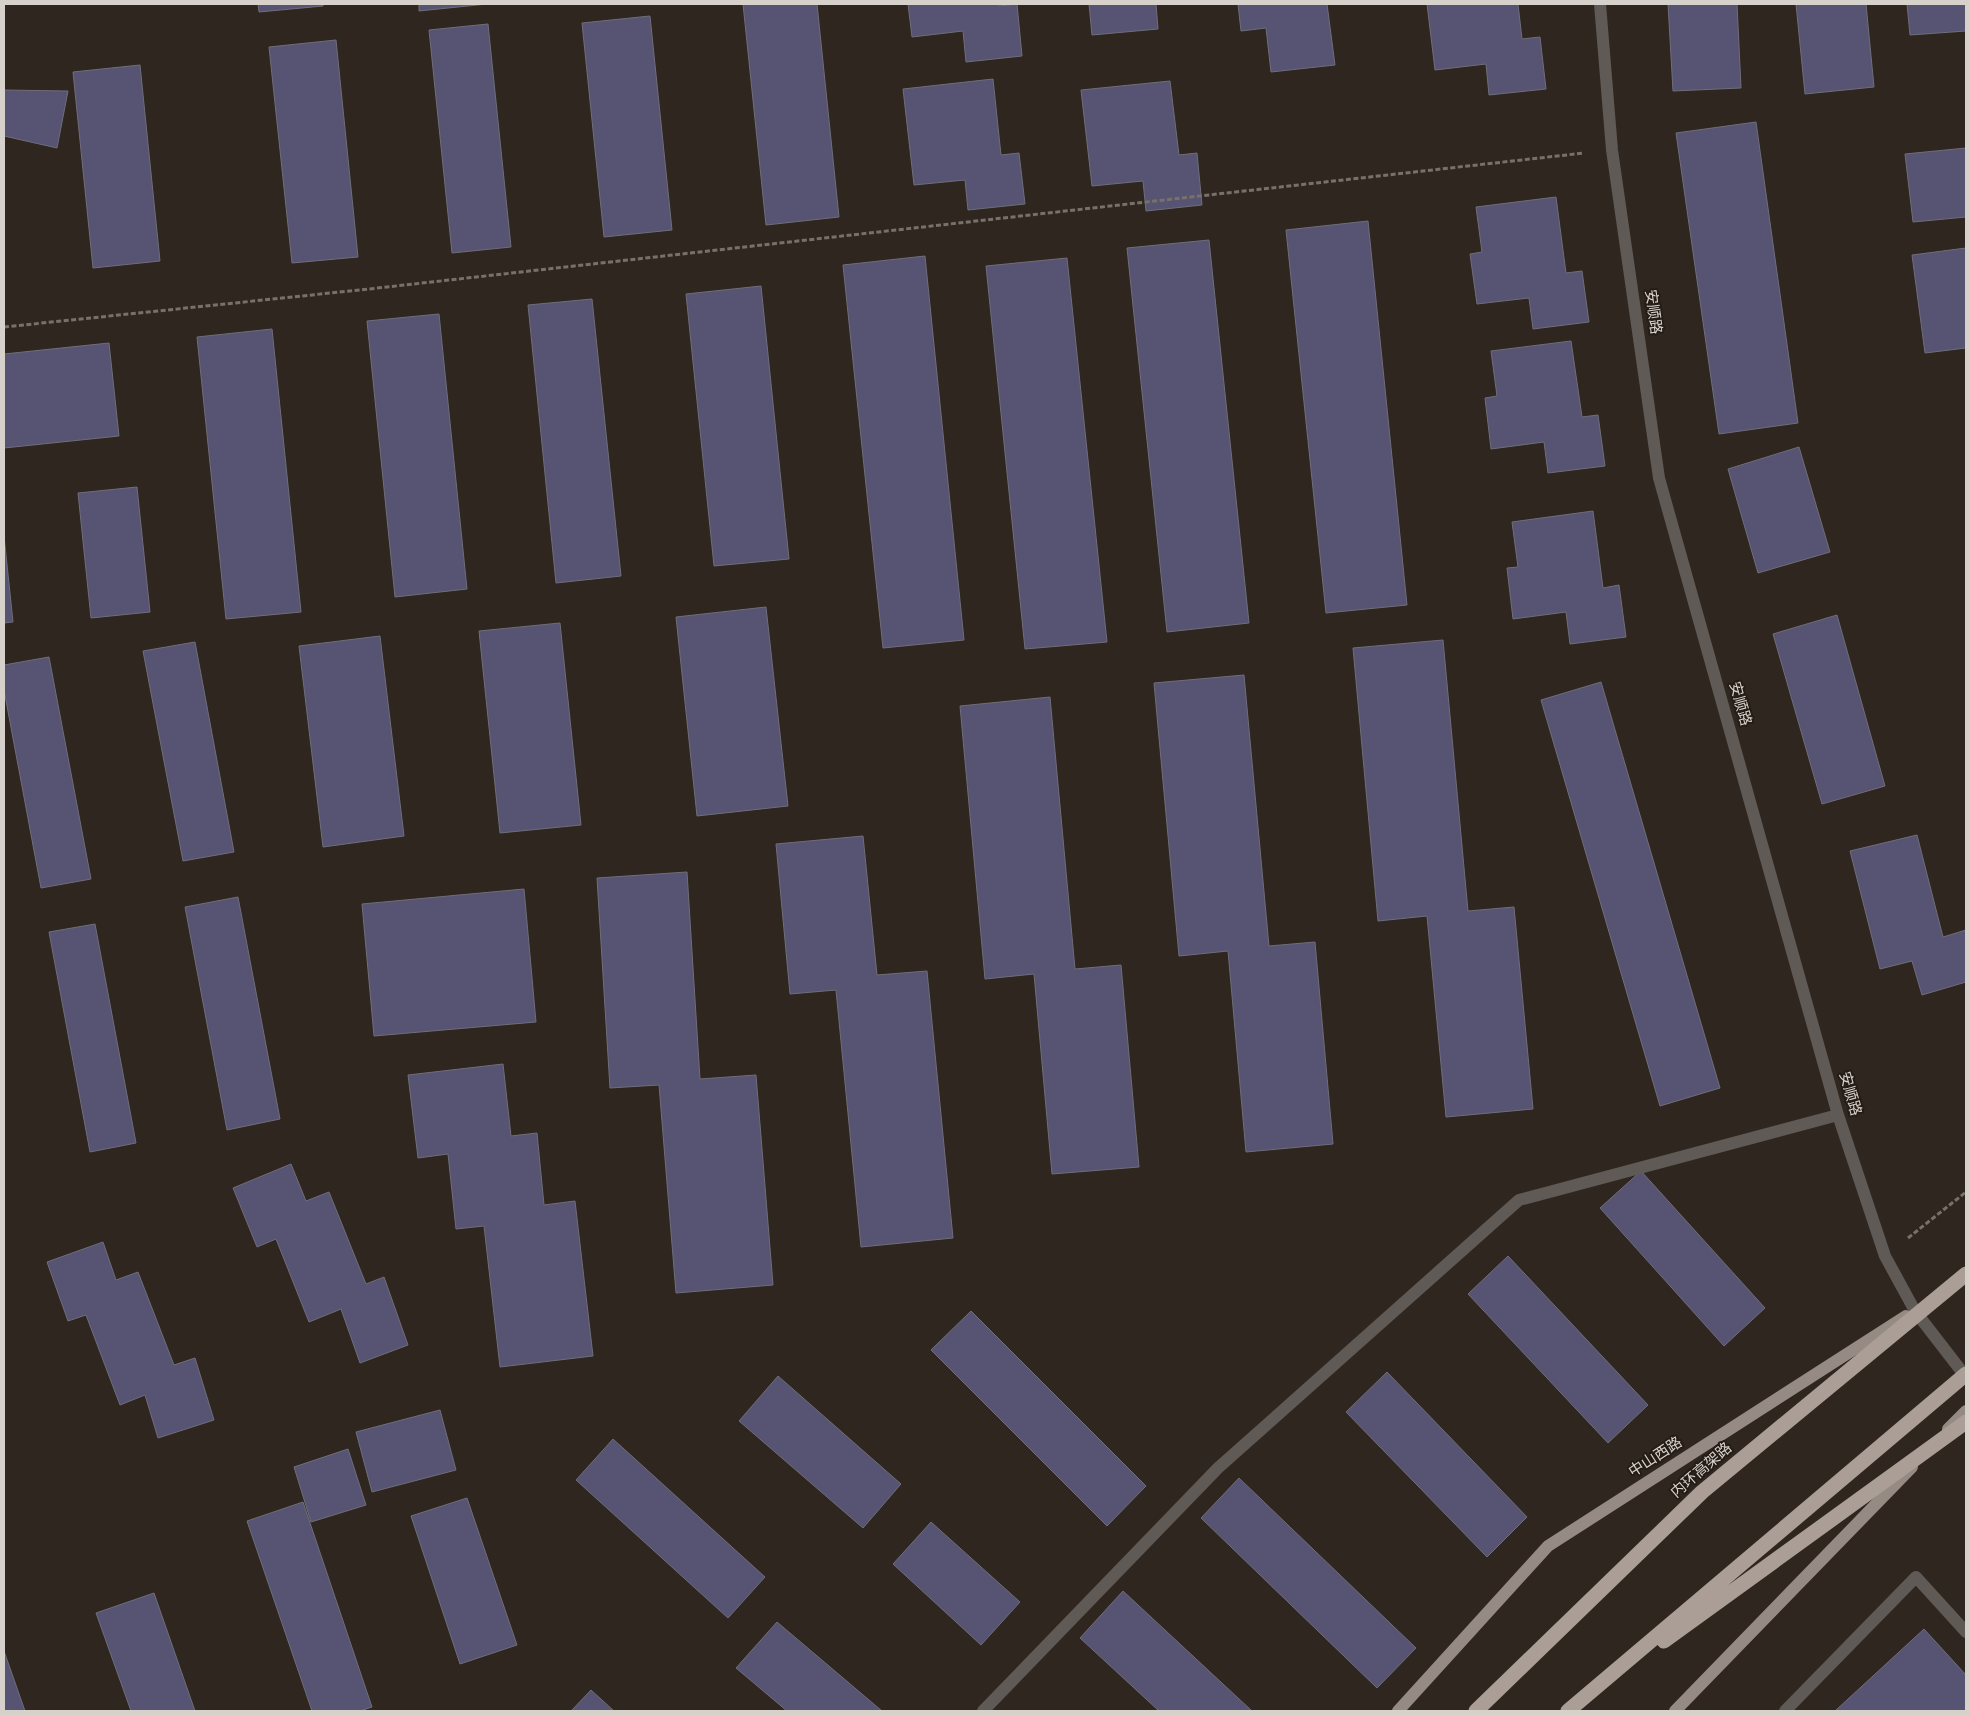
<svg xmlns="http://www.w3.org/2000/svg" width="1970" height="1715" font-family="Overpass,'Noto Sans SC',sans-serif">
<style>
.building{fill:#565373;stroke:#6f6e7a}
.lines{fill:none;stroke-linecap:round;stroke-linejoin:round}
.path{stroke:#78716a;stroke-width:3;stroke-dasharray:5 2.5;stroke-linecap:butt}
.minor{stroke:#5f5a56;stroke-width:12}
.major{stroke:#958b84;stroke-width:12}
.highway-bridge{stroke:#aa9e96;stroke-width:15}
.labels{text-anchor:middle;dominant-baseline:central;stroke-width:4;stroke-linejoin:round;paint-order:stroke}
.street-label{font-size:15px;fill:#d7d1cc;stroke:#251c15}
</style>
<rect width="100%" height="100%" fill="#2f261f"/>
<path class="building" d="M 258,4 L 323,4 L 323,6 L 259,12 Z
M 419,4 L 487,4 L 419,11 Z
M 743,4 L 817,4 L 839,217 L 766,225 Z
M 908,4 L 999,4 L 999,6 L 1017,4 L 1022,56 L 966,62 L 963,31 L 912,37 Z
M 1089,4 L 1156,4 L 1158,29 L 1092,35 Z
M 1238,4 L 1327,4 L 1335,65 L 1271,72 L 1266,28 L 1241,31 Z
M 1427,4 L 1518,4 L 1522,39 L 1540,37 L 1546,89 L 1489,95 L 1486,64 L 1435,70 Z
M 1668,4 L 1737,4 L 1741,88 L 1673,91 Z
M 1796,4 L 1866,4 L 1874,87 L 1805,94 Z
M 1907,4 L 1966,4 L 1966,31 L 1910,35 Z
M 650,16 L 672,230 L 604,237 L 582,23 Z
M 488,24 L 511,247 L 452,253 L 429,30 Z
M 336,40 L 358,257 L 292,263 L 269,47 Z
M 140,65 L 160,261 L 93,268 L 73,72 Z
M 993,79 L 1001,155 L 1019,153 L 1025,204 L 968,210 L 965,180 L 914,185 L 903,89 Z
M 1170,81 L 1179,155 L 1197,153 L 1202,205 L 1146,211 L 1143,181 L 1092,186 L 1081,90 Z
M 4,90 L 68,91 L 57,148 L 4,136 Z
M 1756,122 L 1798,423 L 1719,434 L 1676,133 Z
M 1966,148 L 1966,217 L 1913,222 L 1905,154 Z
M 1556,197 L 1566,273 L 1582,271 L 1589,322 L 1533,329 L 1529,298 L 1477,304 L 1470,254 L 1482,252 L 1476,207 Z
M 1368,221 L 1407,605 L 1326,613 L 1286,230 Z
M 1209,240 L 1249,623 L 1167,632 L 1127,248 Z
M 1966,248 L 1966,348 L 1925,353 L 1912,255 Z
M 925,256 L 964,640 L 883,648 L 843,265 Z
M 1067,258 L 1107,642 L 1025,649 L 986,266 Z
M 761,286 L 789,559 L 714,566 L 686,294 Z
M 592,299 L 621,576 L 556,583 L 528,305 Z
M 439,314 L 467,589 L 395,597 L 367,321 Z
M 272,329 L 301,612 L 226,619 L 197,337 Z
M 1571,341 L 1582,417 L 1598,415 L 1605,466 L 1548,473 L 1544,442 L 1491,449 L 1485,398 L 1497,396 L 1491,351 Z
M 109,343 L 119,436 L 4,448 L 4,354 Z
M 1799,447 L 1830,552 L 1758,573 L 1728,469 Z
M 137,487 L 150,612 L 91,618 L 78,493 Z
M 1593,511 L 1603,588 L 1619,585 L 1626,637 L 1570,644 L 1566,612 L 1513,619 L 1507,568 L 1518,567 L 1512,522 Z
M 4,536 L 13,622 L 4,623 Z
M 766,607 L 788,806 L 697,816 L 676,617 Z
M 1837,615 L 1885,786 L 1822,804 L 1773,634 Z
M 560,623 L 581,825 L 500,833 L 479,631 Z
M 380,636 L 404,836 L 323,847 L 299,646 Z
M 1443,640 L 1468,911 L 1514,907 L 1533,1109 L 1446,1117 L 1427,916 L 1378,921 L 1353,648 Z
M 195,642 L 234,852 L 183,861 L 143,651 Z
M 49,657 L 91,879 L 41,888 L 4,690 L 4,665 Z
M 1244,675 L 1269,946 L 1315,942 L 1333,1144 L 1246,1152 L 1228,951 L 1179,956 L 1154,683 Z
M 1601,682 L 1720,1088 L 1660,1106 L 1541,700 Z
M 1050,697 L 1075,969 L 1121,965 L 1139,1167 L 1052,1174 L 1034,974 L 985,979 L 960,706 Z
M 1917,835 L 1943,937 L 1966,930 L 1966,982 L 1922,995 L 1912,961 L 1880,969 L 1850,851 Z
M 863,836 L 877,975 L 927,971 L 953,1238 L 861,1247 L 836,990 L 790,994 L 776,844 Z
M 687,872 L 700,1079 L 756,1075 L 773,1285 L 676,1293 L 659,1085 L 610,1088 L 597,878 Z
M 524,889 L 536,1022 L 374,1036 L 362,904 Z
M 238,897 L 280,1119 L 227,1130 L 185,907 Z
M 95,924 L 136,1143 L 90,1152 L 49,932 Z
M 503,1064 L 511,1136 L 537,1133 L 544,1205 L 575,1201 L 593,1356 L 500,1367 L 484,1226 L 456,1229 L 448,1154 L 418,1158 L 408,1075 Z
M 291,1164 L 306,1201 L 329,1192 L 366,1284 L 384,1277 L 408,1345 L 360,1363 L 341,1309 L 309,1322 L 276,1239 L 257,1247 L 233,1188 Z
M 1641,1171 L 1765,1308 L 1724,1346 L 1600,1208 Z
M 103,1242 L 116,1280 L 138,1272 L 174,1365 L 195,1358 L 214,1420 L 158,1438 L 145,1395 L 120,1405 L 86,1315 L 68,1321 L 47,1262 Z
M 1508,1256 L 1648,1405 L 1608,1443 L 1468,1294 Z
M 971,1311 L 1146,1486 L 1107,1526 L 931,1350 Z
M 1387,1372 L 1527,1517 L 1487,1557 L 1346,1412 Z
M 778,1376 L 901,1484 L 863,1528 L 739,1421 Z
M 440,1410 L 456,1470 L 372,1492 L 356,1432 Z
M 613,1439 L 765,1577 L 728,1618 L 576,1480 Z
M 348,1449 L 366,1505 L 311,1522 L 294,1467 Z
M 1239,1478 L 1416,1648 L 1377,1688 L 1201,1518 Z
M 467,1498 L 517,1645 L 460,1664 L 411,1516 Z
M 303,1502 L 372,1707 L 360,1711 L 312,1711 L 247,1521 Z
M 931,1522 L 1020,1602 L 981,1645 L 893,1564 Z
M 1123,1591 L 1252,1711 L 1159,1711 L 1080,1638 Z
M 154,1593 L 195,1711 L 131,1711 L 96,1613 Z
M 777,1622 L 882,1711 L 787,1711 L 736,1668 Z
M 1924,1629 L 1966,1675 L 1966,1711 L 1835,1711 Z
M 4,1651 L 25,1711 L 4,1711 Z
M 591,1690 L 614,1711 L 571,1711 Z"/>
<g class="lines">
<path class="path" d="M 4,327 L 369,289 L 1584,153
M 1908,1238 L 1966,1192"/>
<path class="minor" d="M 1600,4 L 1612,150 L 1659,478 L 1838,1115 L 1885,1256 L 1915,1311 L 1966,1377
M 983,1711 L 1218,1468 L 1519,1200 L 1838,1115
M 1785,1711 L 1916,1577 L 1966,1632"/>
<path class="major" d="M 1948,1429 L 1966,1411
M 1398,1711 L 1548,1546 L 1906,1316
M 1675,1711 L 1912,1467"/>
<path class="highway-bridge" d="M 1664,1641 L 1966,1422
M 1476,1711 L 1702,1492 L 1966,1274
M 1568,1711 L 1966,1374"/>
</g>
<g class="labels">
<g class="street-label">
<text transform="translate(1652 312) rotate(82)">安顺路</text>
<text transform="translate(1739 704) rotate(74)">安顺路</text>
<text transform="translate(1849 1094) rotate(74)">安顺路</text>
<text transform="translate(1656 1458) rotate(-33)">中山西路</text>
<text transform="translate(1702 1471) rotate(-41)">内环高架路</text>
</g>
</g>
<rect width="1970" height="1715" fill="none" stroke="#d7d1cc" stroke-width="10"/>
</svg>
